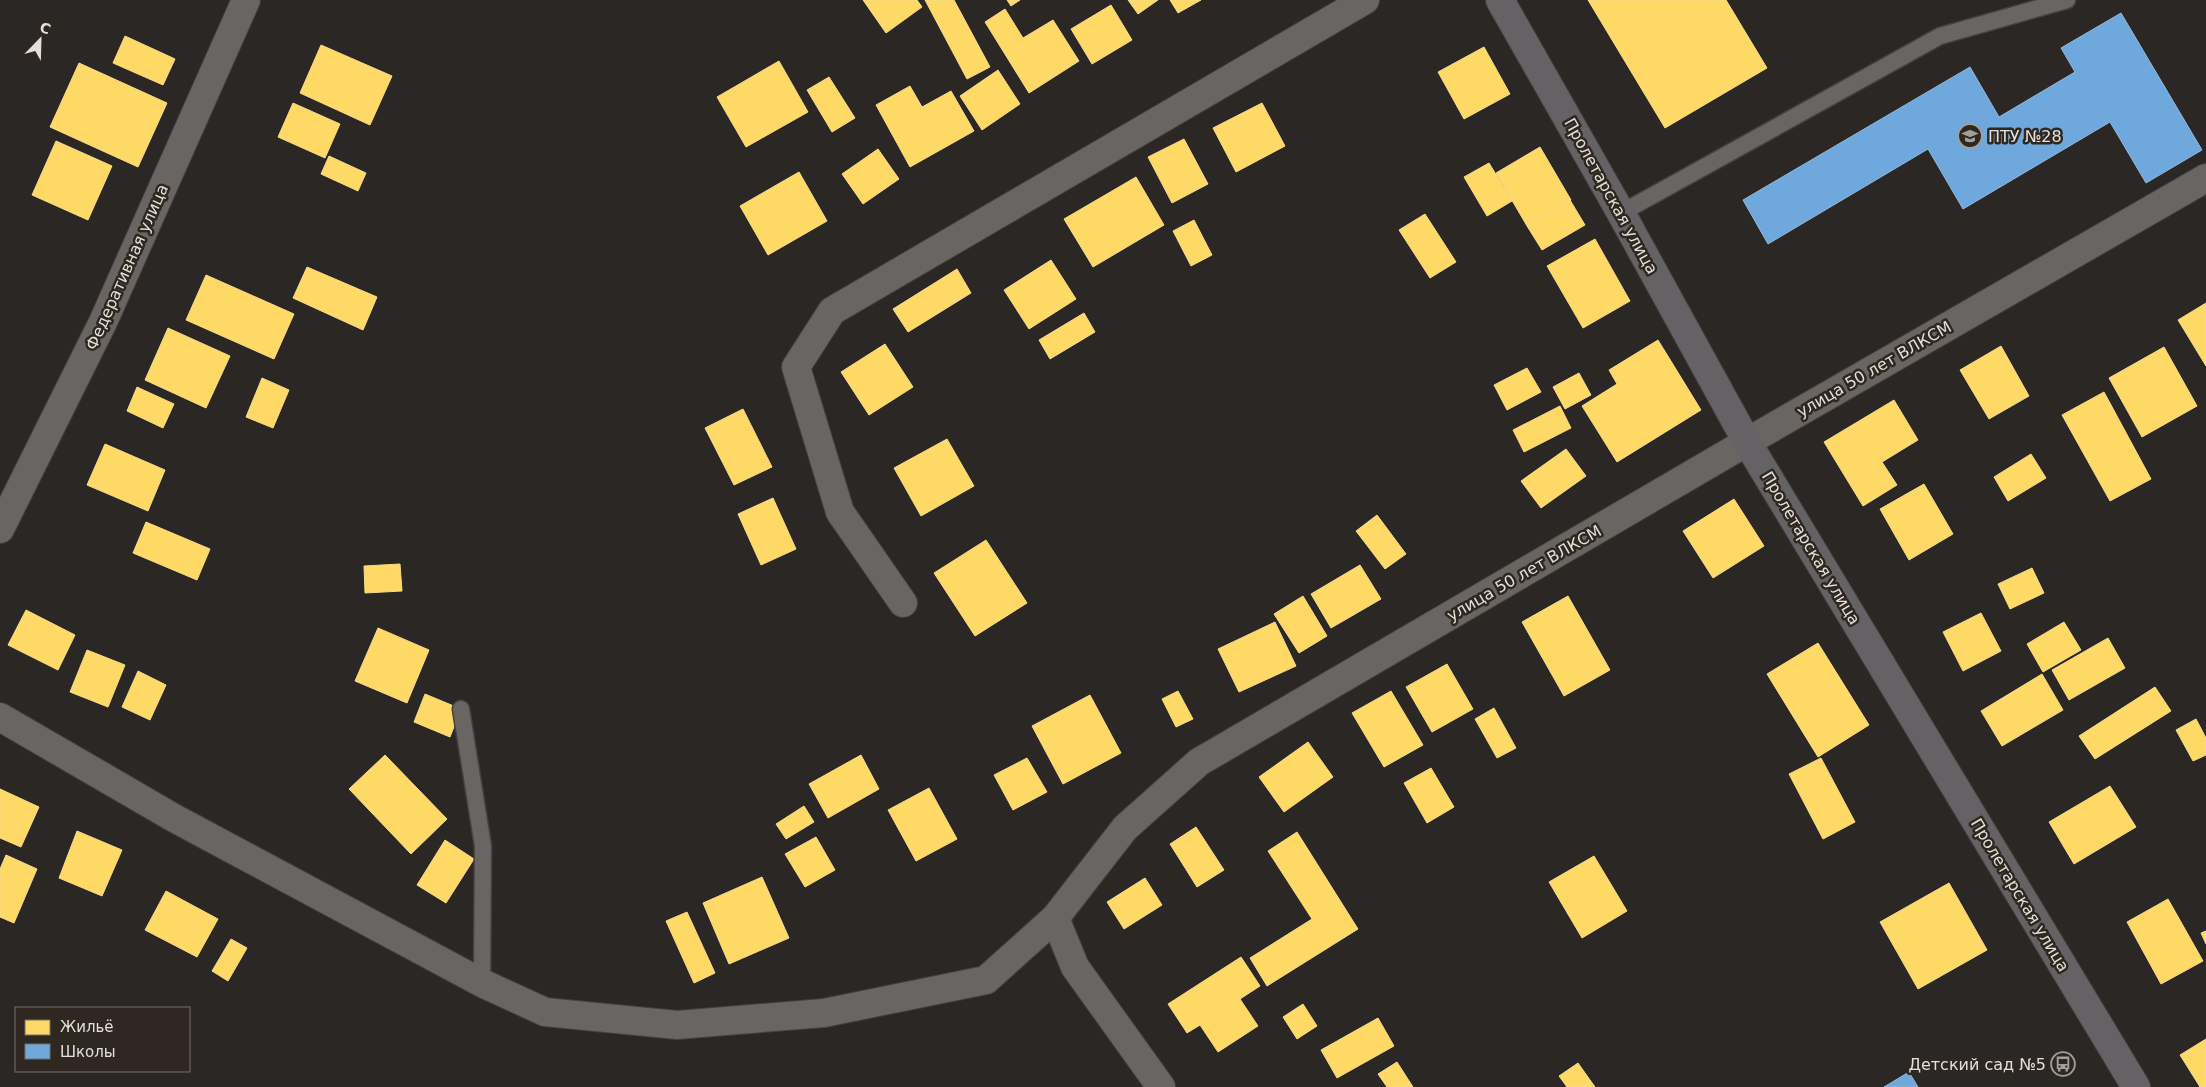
<svg xmlns="http://www.w3.org/2000/svg" width="2206" height="1087" font-family="'DejaVu Sans',sans-serif">
<style>
.homes{fill:#ffd966;stroke:#f7db89}
.schools{fill:#6fa8dc;stroke:#92b8db}
.lines{fill:none;stroke-linecap:round;stroke-linejoin:round}
.service-casing{stroke:#45413f;stroke-width:19}
.minor-casing{stroke:#45413f;stroke-width:30}
.primary-casing{stroke:#45413f;stroke-width:30}
.service{stroke:#686562;stroke-width:16}
.minor{stroke:#686562;stroke-width:28}
.primary{stroke:#646265;stroke-width:28}
.labels{text-anchor:middle;dominant-baseline:central;stroke-width:5;stroke-linejoin:round;paint-order:stroke}
.poi-label{font-size:16px;fill:#e3dfda;stroke:#2e2820;text-anchor:start}
.street-label{font-size:16px;fill:#e3dfda;stroke:#2e2820}
</style>
<rect width="100%" height="100%" fill="#2a2724"/>
<path class="homes" d="M 863,0 L 917,0 L 922,7 L 886,33 Z
M 925,0 L 954,0 L 990,67 L 967,79 Z
M 1007,0 L 1020,0 L 1011,6 Z
M 1128,0 L 1158,0 L 1138,14 Z
M 1170,0 L 1201,0 L 1178,13 Z
M 1588,0 L 1726,0 L 1767,68 L 1665,128 Z
M 1111,5 L 1132,40 L 1092,64 L 1071,29 Z
M 1005,9 L 1023,38 L 1053,20 L 1079,61 L 1029,93 L 985,22 Z
M 125,36 L 175,59 L 163,85 L 113,63 Z
M 321,45 L 392,76 L 370,125 L 300,93 Z
M 1484,47 L 1510,94 L 1464,119 L 1438,72 Z
M 779,61 L 808,112 L 746,147 L 717,97 Z
M 79,63 L 167,103 L 138,167 L 50,127 Z
M 998,70 L 1020,104 L 982,130 L 960,96 Z
M 829,77 L 855,118 L 832,132 L 807,90 Z
M 910,86 L 922,107 L 951,91 L 974,131 L 910,167 L 876,105 Z
M 293,103 L 340,124 L 325,158 L 278,137 Z
M 1262,103 L 1285,146 L 1236,172 L 1213,128 Z
M 1184,139 L 1208,184 L 1172,203 L 1148,157 Z
M 56,141 L 112,166 L 88,220 L 32,195 Z
M 1540,147 L 1571,200 L 1527,226 L 1496,173 Z
M 878,149 L 899,179 L 863,204 L 842,174 Z
M 329,156 L 366,173 L 358,191 L 321,174 Z
M 1489,163 L 1512,201 L 1487,216 L 1464,177 Z
M 799,172 L 827,221 L 768,255 L 740,206 Z
M 1136,177 L 1164,225 L 1093,267 L 1064,219 Z
M 1570,200 L 1585,225 L 1542,250 L 1527,226 Z
M 1425,214 L 1456,262 L 1430,278 L 1399,230 Z
M 1194,220 L 1212,255 L 1191,266 L 1173,231 Z
M 1595,239 L 1630,301 L 1583,328 L 1547,266 Z
M 1051,260 L 1076,299 L 1029,329 L 1004,290 Z
M 307,267 L 377,297 L 363,330 L 293,298 Z
M 957,269 L 971,293 L 908,332 L 893,309 Z
M 206,275 L 294,314 L 274,359 L 186,320 Z
M 2206,303 L 2206,366 L 2178,320 Z
M 1084,313 L 1095,332 L 1050,359 L 1039,340 Z
M 168,328 L 230,356 L 206,408 L 145,380 Z
M 1658,340 L 1701,410 L 1617,462 L 1582,406 L 1617,384 L 1609,370 Z
M 885,344 L 913,387 L 869,415 L 841,372 Z
M 2001,346 L 2029,396 L 1989,419 L 1960,370 Z
M 2164,347 L 2197,406 L 2142,437 L 2109,378 Z
M 1527,368 L 1541,392 L 1507,410 L 1494,385 Z
M 1579,373 L 1591,395 L 1565,409 L 1553,387 Z
M 262,378 L 289,390 L 273,428 L 246,417 Z
M 137,387 L 174,404 L 163,428 L 127,411 Z
M 2104,392 L 2151,479 L 2110,501 L 2062,415 Z
M 1894,400 L 1918,440 L 1882,462 L 1897,485 L 1863,506 L 1824,442 Z
M 1560,406 L 1571,428 L 1524,452 L 1513,430 Z
M 743,409 L 772,467 L 734,485 L 705,428 Z
M 947,439 L 974,486 L 921,516 L 894,468 Z
M 105,444 L 165,470 L 148,511 L 87,485 Z
M 1566,449 L 1586,476 L 1541,508 L 1521,481 Z
M 2031,454 L 2046,478 L 2008,501 L 1994,477 Z
M 1924,484 L 1953,534 L 1909,560 L 1880,509 Z
M 773,498 L 796,549 L 761,565 L 738,514 Z
M 1734,499 L 1764,546 L 1713,578 L 1683,531 Z
M 1377,515 L 1406,554 L 1385,569 L 1356,531 Z
M 146,522 L 210,549 L 197,580 L 133,553 Z
M 986,540 L 1027,603 L 975,636 L 934,573 Z
M 400,564 L 402,591 L 365,593 L 364,566 Z
M 1360,565 L 1381,599 L 1331,628 L 1311,594 Z
M 2032,568 L 2044,593 L 2010,609 L 1998,584 Z
M 1303,596 L 1327,636 L 1299,653 L 1274,614 Z
M 1568,596 L 1610,670 L 1564,696 L 1522,622 Z
M 26,610 L 75,635 L 58,670 L 8,645 Z
M 1981,613 L 2001,651 L 1963,671 L 1943,632 Z
M 1275,622 L 1296,666 L 1239,692 L 1218,649 Z
M 2064,622 L 2081,650 L 2043,672 L 2027,644 Z
M 378,628 L 429,650 L 407,703 L 355,681 Z
M 2108,638 L 2125,668 L 2069,700 L 2052,670 Z
M 1818,643 L 1869,725 L 1818,757 L 1767,674 Z
M 87,650 L 125,665 L 108,707 L 70,692 Z
M 1447,664 L 1473,709 L 1432,732 L 1406,687 Z
M 138,671 L 166,685 L 150,720 L 122,707 Z
M 2042,674 L 2063,710 L 2002,746 L 1981,711 Z
M 2155,687 L 2171,711 L 2095,759 L 2079,736 Z
M 1178,691 L 1193,719 L 1176,727 L 1162,699 Z
M 1391,691 L 1423,745 L 1384,767 L 1352,713 Z
M 425,694 L 461,709 L 450,737 L 414,722 Z
M 1090,695 L 1121,753 L 1063,784 L 1032,726 Z
M 1494,708 L 1516,748 L 1497,758 L 1475,719 Z
M 2196,719 L 2206,738 L 2206,755 L 2193,761 L 2176,730 Z
M 1308,742 L 1333,777 L 1284,812 L 1259,777 Z
M 385,755 L 447,819 L 411,854 L 349,789 Z
M 861,755 L 879,789 L 828,818 L 809,784 Z
M 1027,758 L 1047,792 L 1013,810 L 994,775 Z
M 1821,758 L 1855,822 L 1823,839 L 1789,774 Z
M 1431,768 L 1454,807 L 1427,823 L 1404,783 Z
M 2110,786 L 2136,827 L 2074,864 L 2049,822 Z
M 929,788 L 957,839 L 916,861 L 888,810 Z
M 0,789 L 39,807 L 21,847 L 0,838 Z
M 804,806 L 814,822 L 786,839 L 776,824 Z
M 1196,827 L 1224,870 L 1197,887 L 1170,844 Z
M 77,831 L 122,850 L 102,896 L 59,878 Z
M 1297,832 L 1358,929 L 1267,986 L 1250,958 L 1312,919 L 1268,851 Z
M 816,837 L 835,870 L 805,887 L 785,854 Z
M 445,840 L 474,859 L 446,903 L 417,885 Z
M 6,855 L 37,869 L 14,923 L 0,917 L 0,869 Z
M 1594,856 L 1627,911 L 1582,938 L 1549,882 Z
M 762,877 L 789,938 L 729,964 L 703,903 Z
M 1145,878 L 1162,905 L 1124,929 L 1107,902 Z
M 1949,883 L 1987,950 L 1918,989 L 1880,922 Z
M 166,891 L 218,919 L 197,957 L 145,930 Z
M 2168,899 L 2203,961 L 2161,984 L 2127,922 Z
M 687,912 L 715,973 L 694,983 L 666,921 Z
M 2206,931 L 2206,944 L 2201,933 Z
M 231,939 L 247,948 L 228,981 L 212,971 Z
M 1241,957 L 1260,986 L 1240,999 L 1258,1026 L 1218,1052 L 1200,1025 L 1187,1033 L 1168,1004 Z
M 1303,1004 L 1317,1026 L 1297,1039 L 1283,1017 Z
M 1378,1018 L 1394,1046 L 1337,1078 L 1321,1050 Z
M 2206,1039 L 2206,1087 L 2200,1087 L 2180,1055 Z
M 1397,1062 L 1413,1087 L 1387,1087 L 1378,1074 Z
M 1578,1063 L 1595,1087 L 1567,1087 L 1559,1076 Z"/>
<path class="schools" d="M 2121,13 L 2202,150 L 2146,183 L 2110,122 L 1963,209 L 1928,149 L 1768,244 L 1743,200 L 1970,67 L 1999,117 L 2075,72 L 2061,48 Z
M 1909,1072 L 1918,1087 L 1884,1087 Z"/>
<g class="lines">
<g class="service-casing">
<path id="service" d="M 1621,213 L 1940,36 L 2067,0
M 461,709 L 483,846 L 482,983"/>
</g>
<g class="minor-casing">
<path id="minor" d="M 0,529 L 103,322 L 246,0
M 903,603 L 840,512 L 796,367 L 832,311 L 1365,0
M 0,717 L 174,818 L 482,983 L 545,1012 L 677,1025 L 824,1013 L 986,980 L 1055,918
M 1161,1087 L 1075,967 L 1055,918 L 1125,828 L 1199,762 L 1747,442 L 2206,178"/>
</g>
<g class="primary-casing">
<path id="primary" d="M 1500,0 L 1621,213 L 1747,442 L 2136,1087"/>
</g>
<use href="#service" class="service"/>
<use href="#minor" class="minor"/>
<use href="#primary" class="primary"/>
</g>
<defs>
<g id="university-ring" transform="scale(1.25)"><circle r="9.5" fill="#2e2820" stroke="#a29f9a" stroke-width="1.5"/><path d="M0-5L7-2L0 1L-7-2ZM-4 1L0 2.5L4 1V4Q0 6-4 4Z" fill="#a29f9a"/></g>
<g id="bus-ring" transform="scale(1.25)"><circle r="9.5" fill="#2e2820" stroke="#a29f9a" stroke-width="1.5"/><path d="M-5-6H5V4H4V6H2V4H-2V6H-4V4H-5ZM-3.5-4V0h7V-4ZM-3.5 1.2v1.5H-2V1.2ZM2 1.2v1.5H3.5V1.2Z" fill="#a29f9a"/></g>
</defs>
<g fill-rule="evenodd">
<use href="#university-ring" x="1970" y="136"/>
<use href="#bus-ring" x="2063" y="1064"/>
</g>
<g class="labels">
<g class="poi-label">
<text x="1988" y="136">ПТУ №28</text>
<text x="2046" y="1064" text-anchor="end">Детский сад №5</text>
</g>
<g class="street-label">
<text transform="translate(1611 196) rotate(61)">Пролетарская улица</text>
<text transform="translate(127 267) rotate(-66)">Федеративная улица</text>
<text transform="translate(1874 369) rotate(-30)">улица 50 лет ВЛКСМ</text>
<text transform="translate(1811 548) rotate(59)">Пролетарская улица</text>
<text transform="translate(1524 573) rotate(-30)">улица 50 лет ВЛКСМ</text>
<text transform="translate(2020 895) rotate(59)">Пролетарская улица</text>
</g>
</g>
<rect x="15" y="1007" width="175" height="65" fill="#2e2820" stroke="#76716a"/>
<rect x="25" y="1020" width="25" height="15" fill="#ffd966" stroke="#76716a"/>
<text x="60" y="1032" font-size="15" fill="#e3dfda">Жильё</text>
<rect x="25" y="1044" width="25" height="15" fill="#6fa8dc" stroke="#76716a"/>
<text x="60" y="1057" font-size="15" fill="#e3dfda">Школы</text>
<g transform="translate(40 40) rotate(23)" stroke="#2e2820" stroke-width="4" paint-order="stroke">
<path d="M0-4L9 19L0 12L-9 19Z" fill="#e3dfda"/>
<text y="-8" font-size="14" font-weight="bold" text-anchor="middle" fill="#e3dfda">С</text>
</g>
</svg>
